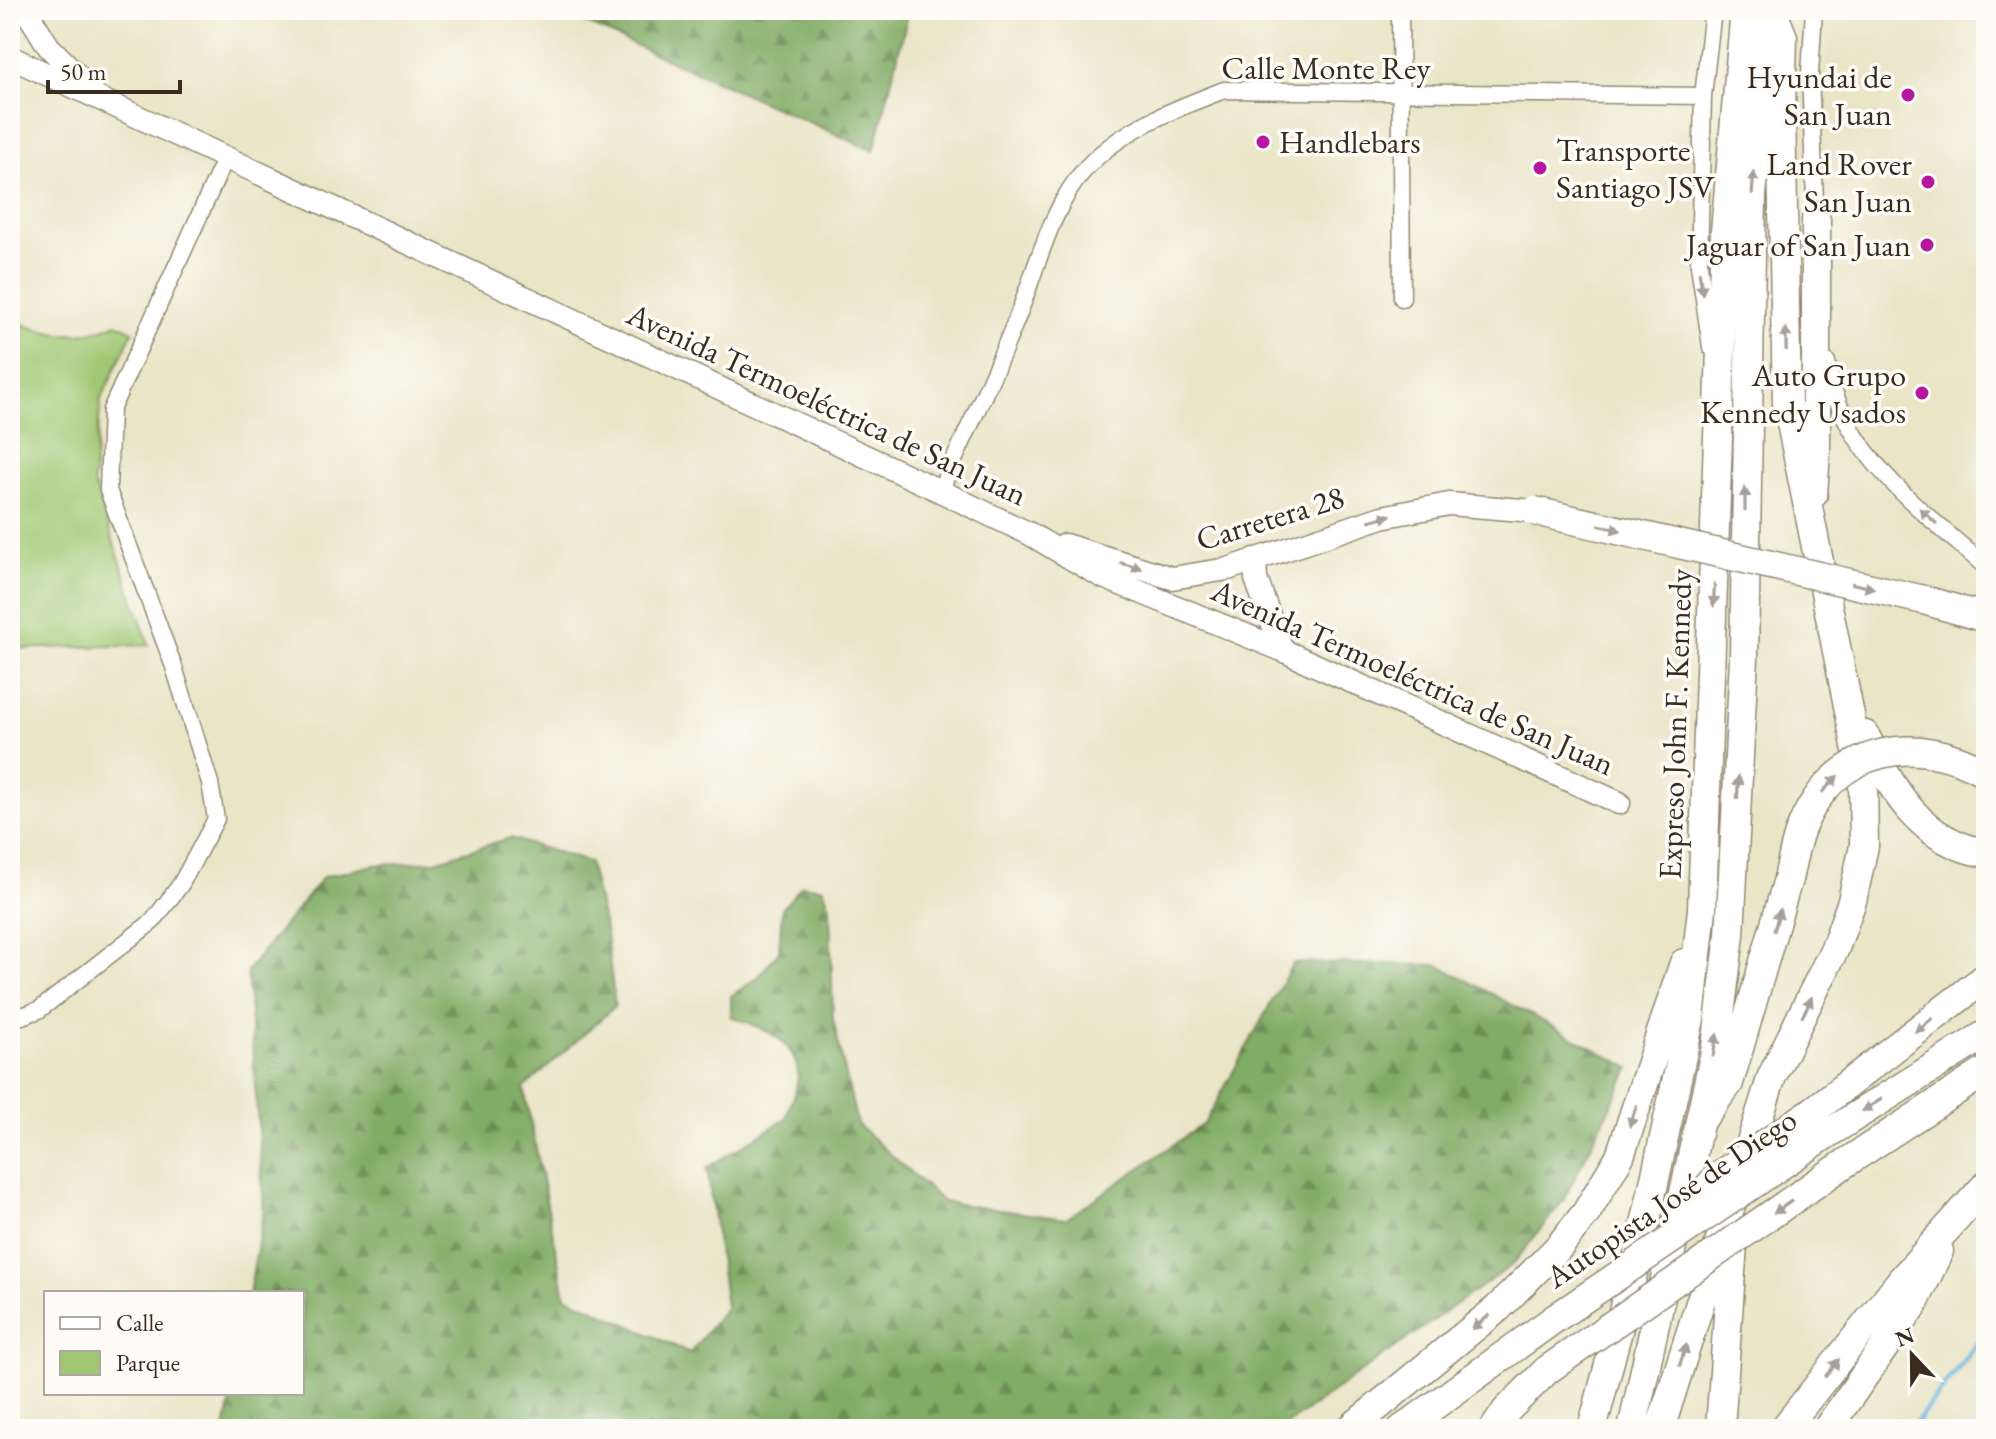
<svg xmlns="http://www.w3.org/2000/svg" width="1996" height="1439" font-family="'EB Garamond',serif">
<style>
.green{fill:#a0c873;stroke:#6e7948;stroke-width:2}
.forest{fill:url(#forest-firs);stroke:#5e6b42;stroke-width:2}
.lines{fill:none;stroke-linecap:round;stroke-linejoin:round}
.stream{stroke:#61b6dd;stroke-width:5}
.street-casing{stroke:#928872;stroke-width:19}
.secondary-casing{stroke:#928872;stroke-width:25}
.highway-casing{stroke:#928872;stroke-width:31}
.street{stroke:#fff;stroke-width:16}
.secondary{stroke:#fff;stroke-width:22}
.highway{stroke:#fff;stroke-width:28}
.highway-bridge-casing{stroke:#928872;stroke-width:31;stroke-linecap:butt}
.highway-bridge{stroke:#fff;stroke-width:28}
.oneway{fill:#a79f9a}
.poi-dot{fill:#b5179e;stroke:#fdfcf7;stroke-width:3}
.labels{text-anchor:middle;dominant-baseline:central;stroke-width:7;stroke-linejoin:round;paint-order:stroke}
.street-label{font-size:32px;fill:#3b2a1e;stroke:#fdfcf7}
.poi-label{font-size:32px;fill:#3b2a1e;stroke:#fdfcf7;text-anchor:end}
</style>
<defs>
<pattern id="forest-firs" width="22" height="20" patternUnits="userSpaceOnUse" patternTransform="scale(2)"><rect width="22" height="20" fill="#80ac65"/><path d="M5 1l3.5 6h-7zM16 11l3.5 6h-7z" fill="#6a8c53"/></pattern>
</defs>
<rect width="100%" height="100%" fill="#fdfcf7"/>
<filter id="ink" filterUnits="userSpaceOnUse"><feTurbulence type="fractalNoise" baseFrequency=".0125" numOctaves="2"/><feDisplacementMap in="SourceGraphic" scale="16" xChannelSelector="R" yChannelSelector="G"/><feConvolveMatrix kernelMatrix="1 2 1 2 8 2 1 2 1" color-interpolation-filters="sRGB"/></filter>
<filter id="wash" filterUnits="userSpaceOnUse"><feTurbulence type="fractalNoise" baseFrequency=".006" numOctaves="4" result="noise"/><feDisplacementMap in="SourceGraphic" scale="32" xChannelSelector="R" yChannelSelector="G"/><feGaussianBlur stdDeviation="1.8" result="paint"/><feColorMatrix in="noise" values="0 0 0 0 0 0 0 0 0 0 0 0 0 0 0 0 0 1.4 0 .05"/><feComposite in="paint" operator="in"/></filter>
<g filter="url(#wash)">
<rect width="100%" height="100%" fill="#eae5c7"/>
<path class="green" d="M 10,319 C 47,336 79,341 117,323 L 133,331 L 101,399 L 93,482 L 149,645 L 10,649 Z"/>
<path class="forest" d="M 556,10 L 909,10 L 874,151 Z
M 510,838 L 589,862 L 606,934 L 615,1006 L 524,1088 L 565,1296 L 690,1353 L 726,1307 L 707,1168 L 786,1119 C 789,1107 798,1089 798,1076 C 797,1038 759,1027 731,1016 L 731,996 L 758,977 L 779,951 L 782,909 L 802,885 L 823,888 L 830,906 L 833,1019 L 857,1124 L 943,1202 L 1066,1219 L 1205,1123 L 1293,963 L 1438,965 L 1630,1068 L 1563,1201 L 1513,1264 L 1280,1429 L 225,1429 L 232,1393 L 302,1393 L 302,1293 L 249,1293 L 264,1209 L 247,971 L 323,877 L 374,865 L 435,861 Z"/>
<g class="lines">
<path class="stream" d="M 1911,1429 L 1986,1332"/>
</g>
</g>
<g filter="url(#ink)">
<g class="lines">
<g class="street-casing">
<path id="street" d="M 1400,10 L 1402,298
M 1814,10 L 1810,74 L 1816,227
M 1711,347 L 1699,265 L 1703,96 L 1713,10
M 1827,362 C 1841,454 1921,509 1986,567
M 940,491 C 965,435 992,380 1015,323 C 1036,273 1049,209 1086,168 C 1123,128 1175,109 1224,90 L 1703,96
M 10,1020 L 39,1010 L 153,921 L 181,884 L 216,819 L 210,783 L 174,667 L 108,490 L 111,410 L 225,159"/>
</g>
<g class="secondary-casing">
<path id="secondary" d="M 26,10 L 49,47 L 92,90
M 10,57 L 940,491 L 1030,534 L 1101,576 L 1282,650 L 1619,803
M 1065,545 L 1172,578 L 1228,569 L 1382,517 L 1449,504 L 1534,511
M 1255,559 L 1256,579 L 1282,650"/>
</g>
<g class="highway-casing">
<path id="highway" d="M 1813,494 L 1816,453 L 1816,220
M 1924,600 L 1986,618
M 1865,735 C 1891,789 1921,843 1986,853
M 1813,1111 L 1986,977
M 1705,1115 L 1729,1083 L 1788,879
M 1824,1136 L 1986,1034
M 1847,1162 L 1986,1071
M 1350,1429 L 1498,1308 L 1558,1248 L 1586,1213 L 1620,1156 L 1684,963
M 1402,1429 L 1557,1317
M 1494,1429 L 1506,1411 L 1547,1370
M 1592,1429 L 1640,1247 L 1690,1019 L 1702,909 L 1725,231 L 1745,10
M 1632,1429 L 1716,1047 L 1730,935 L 1744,657 L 1752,196 L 1767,25
M 1660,1429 L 1772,1076 L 1835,948 L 1852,901 L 1864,846 L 1863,780 L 1787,403 L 1781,110 L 1783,37 L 1772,10
M 1720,1429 L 1734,1230
M 1784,1429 L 1902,1279 L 1986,1185
M 1827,1429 L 1913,1306 L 1939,1251"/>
</g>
<use href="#street" class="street"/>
<use href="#secondary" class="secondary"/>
<use href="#highway" class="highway"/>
<g class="highway-bridge-casing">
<path id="highway-bridge" d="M 1534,511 L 1924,600
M 1788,879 C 1792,862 1795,842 1802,826 C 1835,746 1916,732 1986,773
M 1682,1218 L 1717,1177 L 1813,1111
M 1557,1317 L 1824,1136
M 1547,1370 L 1847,1162"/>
</g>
<use href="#highway-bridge" class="highway-bridge"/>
</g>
<defs><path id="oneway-solid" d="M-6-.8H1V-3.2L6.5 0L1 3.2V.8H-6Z" transform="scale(2)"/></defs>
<g class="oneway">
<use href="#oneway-solid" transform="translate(1753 183) rotate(-86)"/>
<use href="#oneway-solid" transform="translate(1701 283) rotate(81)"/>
<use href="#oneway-solid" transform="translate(1786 339) rotate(-91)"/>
<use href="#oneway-solid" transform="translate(1745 499) rotate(-90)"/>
<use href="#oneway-solid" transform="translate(1928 516) rotate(-138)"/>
<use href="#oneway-solid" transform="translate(1380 518) rotate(-15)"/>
<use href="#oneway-solid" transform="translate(1610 528) rotate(13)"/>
<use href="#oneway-solid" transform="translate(1131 566) rotate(17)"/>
<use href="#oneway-solid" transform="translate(1863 586) rotate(13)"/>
<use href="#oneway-solid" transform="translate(1714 595) rotate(92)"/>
<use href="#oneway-solid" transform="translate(1830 784) rotate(-47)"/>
<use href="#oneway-solid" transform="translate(1738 787) rotate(-87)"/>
<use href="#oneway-solid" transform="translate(1777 920) rotate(-75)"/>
<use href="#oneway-solid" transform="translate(1807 1007) rotate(-64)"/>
<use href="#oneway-solid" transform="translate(1924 1025) rotate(142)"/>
<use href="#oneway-solid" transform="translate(1715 1045) rotate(-80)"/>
<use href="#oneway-solid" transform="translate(1872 1105) rotate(148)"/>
<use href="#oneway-solid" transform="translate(1633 1116) rotate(108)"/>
<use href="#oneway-solid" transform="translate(1783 1207) rotate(145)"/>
<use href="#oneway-solid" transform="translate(1481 1322) rotate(141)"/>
<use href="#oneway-solid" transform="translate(1683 1355) rotate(-72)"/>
<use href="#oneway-solid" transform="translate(1832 1368) rotate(-52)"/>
</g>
</g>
<g class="poi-dot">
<circle cx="1908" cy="95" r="8"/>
<circle cx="1263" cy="142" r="8"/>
<circle cx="1540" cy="168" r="8"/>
<circle cx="1928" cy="182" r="8"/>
<circle cx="1927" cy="245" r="8"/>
<circle cx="1922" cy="393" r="8"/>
</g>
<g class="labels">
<g class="street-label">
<text x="1326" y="68">Calle Monte Rey</text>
<text transform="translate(827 404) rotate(25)">Avenida Termoeléctrica de San Juan</text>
<text transform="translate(1270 518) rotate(-17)">Carretera 28</text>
<text transform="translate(1413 677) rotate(24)">Avenida Termoeléctrica de San Juan</text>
<text transform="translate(1675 724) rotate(-88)">Expreso John F. Kennedy</text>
<text transform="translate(1671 1198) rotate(-34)">Autopista José de Diego</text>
</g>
<g class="poi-label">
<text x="1892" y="77">Hyundai de<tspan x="1892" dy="37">San Juan</tspan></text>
<text x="1279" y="142" text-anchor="start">Handlebars</text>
<text x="1556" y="150" text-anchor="start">Transporte<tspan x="1556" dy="37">Santiago JSV</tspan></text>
<text x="1912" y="164">Land Rover<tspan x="1912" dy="37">San Juan</tspan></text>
<text x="1911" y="245">Jaguar of San Juan</text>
<text x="1906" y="375">Auto Grupo<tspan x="1906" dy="37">Kennedy Usados</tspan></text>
</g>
</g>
<rect width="1996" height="1439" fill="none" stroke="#fdfcf7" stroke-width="40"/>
<rect x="44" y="1291" width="260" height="104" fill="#fdfcf7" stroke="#afa8a0" stroke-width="2"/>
<rect x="60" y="1317" width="40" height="12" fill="#ffffff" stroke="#afa8a0" stroke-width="2"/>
<text x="116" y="1331" font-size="24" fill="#3b2a1e">Calle</text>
<rect x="60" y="1351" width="40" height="24" fill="#a0c873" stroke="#afa8a0" stroke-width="2"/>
<text x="116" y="1371" font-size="24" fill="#3b2a1e">Parque</text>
<g transform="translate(1912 1355) rotate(338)" stroke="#fdfcf7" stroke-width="6" paint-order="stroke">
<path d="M0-6L14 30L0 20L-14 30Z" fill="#3b2a1e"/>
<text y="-12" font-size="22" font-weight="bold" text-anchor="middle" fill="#3b2a1e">N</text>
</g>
<path d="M48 80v12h132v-12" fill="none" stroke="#3b2a1e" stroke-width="4"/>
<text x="60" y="80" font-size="24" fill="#3b2a1e" stroke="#fdfcf7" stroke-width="6" paint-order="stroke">50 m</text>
</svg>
